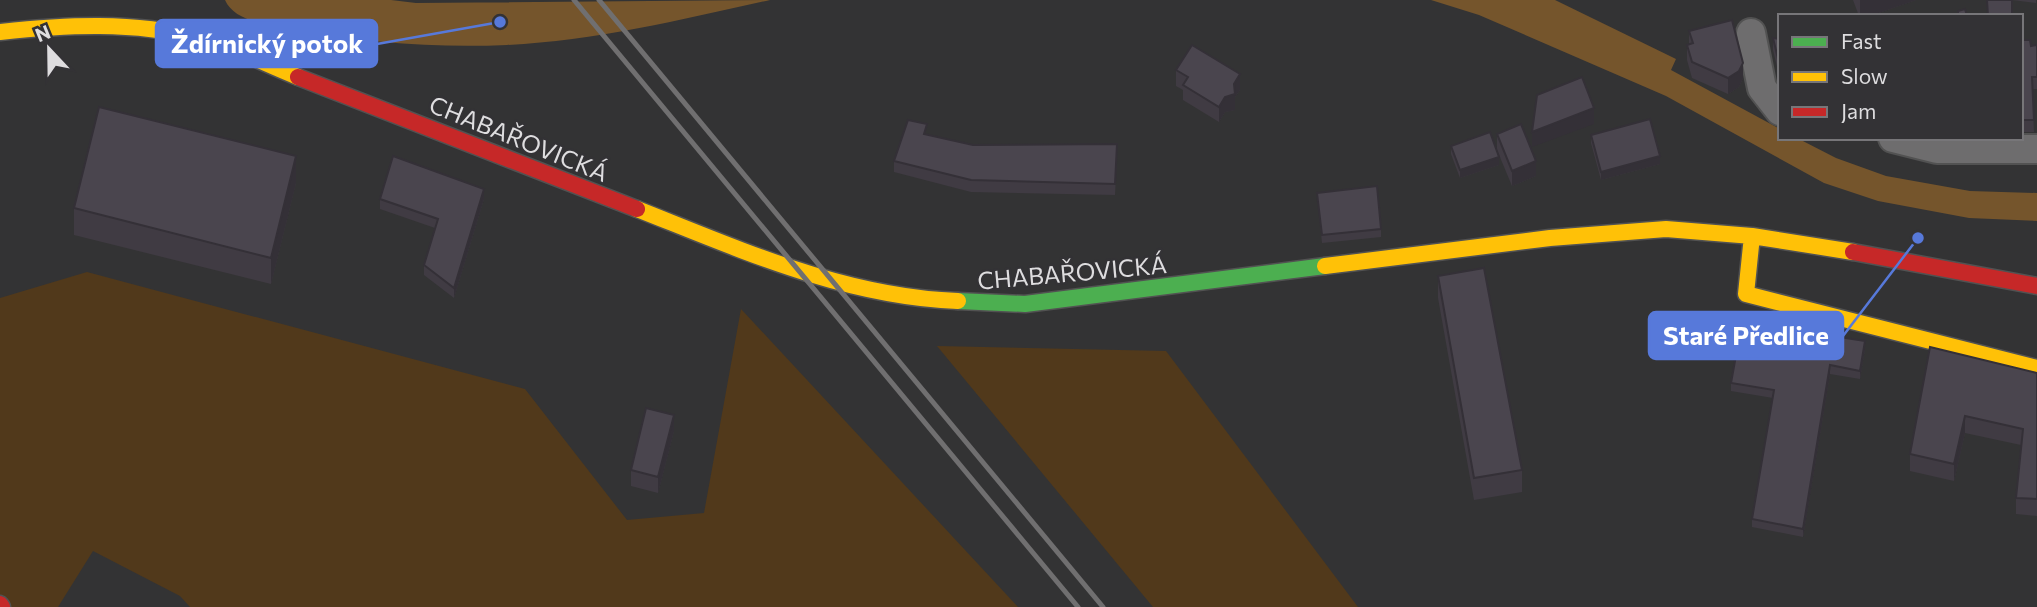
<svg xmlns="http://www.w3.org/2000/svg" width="2037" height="607" font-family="Commissioner,sans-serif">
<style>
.green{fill:#51391b}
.water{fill:#75552c}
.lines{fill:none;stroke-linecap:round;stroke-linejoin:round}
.street-casing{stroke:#525252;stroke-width:32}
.fast-casing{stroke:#525252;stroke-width:19}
.slow-casing{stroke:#525252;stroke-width:19}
.jam-casing{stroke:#525252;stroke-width:19}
.street{stroke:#6e6d6e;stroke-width:28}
.fast{stroke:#4caf50;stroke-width:16}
.slow{stroke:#ffc107;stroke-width:16}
.jam{stroke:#c62828;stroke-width:16}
.rail{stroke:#706f70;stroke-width:5}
.wall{fill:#403b43}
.shaded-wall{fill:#343037}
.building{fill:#4a454e;stroke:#343037;stroke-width:2}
.labels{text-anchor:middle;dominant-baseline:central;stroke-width:5;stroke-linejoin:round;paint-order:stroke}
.street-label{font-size:24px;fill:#dedddf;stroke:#333235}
.leader{fill:none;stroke:#5779da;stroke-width:2.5}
.callout-dot{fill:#5779da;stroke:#333235;stroke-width:2.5}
.callout{fill:#5779da;stroke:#5779da;stroke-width:2.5}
.callout-label{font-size:26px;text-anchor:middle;font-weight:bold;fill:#fff}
</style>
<rect width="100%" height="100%" fill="#333334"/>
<path class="green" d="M 87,272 L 525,389 L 627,520 L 704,513 L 741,309 L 1018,607 L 190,607 L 180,596 L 93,551 L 58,607 L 0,607 L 0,298 Z
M 937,346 L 1166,351 L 1358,607 L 1153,607 Z"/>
<path class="water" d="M 225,0 L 391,0 L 416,3 L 770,0 C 684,19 595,41 507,45 C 437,48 364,43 295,29 C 272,25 235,23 225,0 Z
M 1431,0 L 1555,0 L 1676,59 L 1671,70 L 1780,129 L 1780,138 L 1797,138 L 1836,158 L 1886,176 L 1970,191 L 2037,193 L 2037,221 L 1969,218 L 1878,201 L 1824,183 L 1666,96 L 1479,15 Z"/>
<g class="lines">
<g class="street-casing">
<path id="street" d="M 1751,33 L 1762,88 L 1780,111
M 1893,138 L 1937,149 L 2037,149"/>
</g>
<g class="fast-casing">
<path id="fast" d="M 958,301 L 1025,304 L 1325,266"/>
</g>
<g class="slow-casing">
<path id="slow" d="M 0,32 C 65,25 134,21 198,38 C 232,46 265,64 298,77
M 637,209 C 741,250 845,297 958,301
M 1752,236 L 1746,294 L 2037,368
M 1325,266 L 1550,238 L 1666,229 L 1752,236 L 1853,252"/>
</g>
<g class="jam-casing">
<path id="jam" d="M 298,77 L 637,209
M 1853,252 L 2037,286
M 0,604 L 2,607"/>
</g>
<use href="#street" class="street"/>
<use href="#fast" class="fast"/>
<use href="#slow" class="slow"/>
<use href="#jam" class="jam"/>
<path class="rail" d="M 574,0 L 1078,607
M 599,0 L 1103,607"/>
</g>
<path class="wall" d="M 1853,0 L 1916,0 L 1870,16 L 1859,16 Z
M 1987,0 L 2036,0 L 2036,3 L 2012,0 Z
M 1689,31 L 1743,78 L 1739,87 L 1728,94 L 1692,78 L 1687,60 L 1687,45 L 1689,44 Z
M 1773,38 L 1780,39 L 1780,79 L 1773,50 Z
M 2021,40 L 2031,46 L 2037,45 L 2037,89 L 2032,89 L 2034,132 L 2021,132 Z
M 1176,70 L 1240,90 L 1235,97 L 1235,110 L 1225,112 L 1219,122 L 1183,100 L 1183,90 L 1176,86 Z
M 927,134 L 973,145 L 1117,155 L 1115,195 L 971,192 L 894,172 L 894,161 Z
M 1497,134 L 1536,176 L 1512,186 L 1497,150 Z
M 1591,135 L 1660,164 L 1601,180 L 1591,143 Z
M 1451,146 L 1499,165 L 1460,178 L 1451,154 Z
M 296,183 L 271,284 L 74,235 L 74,208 Z
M 1317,193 L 1381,229 L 1381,237 L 1322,243 Z
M 380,199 L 484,199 L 454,298 L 424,275 L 424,265 L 435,228 L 380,209 Z
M 1438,276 L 1522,470 L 1522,492 L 1474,500 L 1438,298 Z
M 1930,347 L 2037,373 L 2037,516 L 2016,514 L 2016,498 L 2021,445 L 1965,433 L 1954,481 L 1910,471 L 1910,454 Z
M 1865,349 L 1860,379 L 1830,374 L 1803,537 L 1752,527 L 1752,519 L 1773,398 L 1731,391 L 1731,383 Z
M 674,431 L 658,493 L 631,486 L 631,470 Z"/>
<path class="shaded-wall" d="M 1860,0 L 1916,0 L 1870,16 L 1860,16 Z
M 1743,63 L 1743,78 L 1739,87 L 1728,94 L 1728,78 Z
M 1240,74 L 1240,90 L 1235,97 L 1235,110 L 1225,112 L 1219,122 L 1219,107 Z
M 1594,108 L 1594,124 L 1532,147 L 1532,132 Z
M 296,156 L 296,183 L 271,284 L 271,258 Z
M 1660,156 L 1660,164 L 1601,180 L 1601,172 Z
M 1499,157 L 1499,165 L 1460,178 L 1460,170 Z
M 1536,161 L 1536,176 L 1512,186 L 1512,171 Z
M 484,189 L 484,199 L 454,298 L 454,288 Z
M 1865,341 L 1865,349 L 1860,379 L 1860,371 Z
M 1830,365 L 1830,374 L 1803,537 L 1803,529 Z
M 674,415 L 674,431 L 658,493 L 658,477 Z
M 1965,416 L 1965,433 L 1954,481 L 1954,464 Z"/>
<path class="building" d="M 1987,0 L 2012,0 L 2012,16 L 1988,16 Z
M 1965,9 L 1967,16 L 1958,16 L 1958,11 Z
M 1732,20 L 1743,63 L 1739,71 L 1728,78 L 1692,62 L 1687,45 L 1693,43 L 1689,31 Z
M 1773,38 L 1780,39 L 1780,67 Z
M 2021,40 L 2030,40 L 2031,46 L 2037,45 L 2037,77 L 2032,77 L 2034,120 L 2021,120 Z
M 1192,45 L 1240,74 L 1234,84 L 1235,94 L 1225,97 L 1219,107 L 1183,85 L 1188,77 L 1176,70 Z
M 1582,77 L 1594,108 L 1532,132 L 1537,95 Z
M 99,107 L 296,156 L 271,258 L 74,208 Z
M 1650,119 L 1660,156 L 1601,172 L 1591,135 Z
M 908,120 L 927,124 L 924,134 L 973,145 L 1117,144 L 1115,184 L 971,180 L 894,161 Z
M 1521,124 L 1536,161 L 1512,171 L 1497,134 Z
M 1490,132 L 1499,157 L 1460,170 L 1451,146 Z
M 393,156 L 484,189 L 454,288 L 424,265 L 438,219 L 380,199 Z
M 1377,186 L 1381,229 L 1322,235 L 1317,193 Z
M 1484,268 L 1522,470 L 1474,478 L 1438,276 Z
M 1742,322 L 1865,341 L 1860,371 L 1830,365 L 1803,529 L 1752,519 L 1774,390 L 1731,383 Z
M 1930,347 L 2037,373 L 2037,499 L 2016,498 L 2023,429 L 1965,416 L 1954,464 L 1910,454 Z
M 646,408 L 674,415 L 658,477 L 631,470 Z"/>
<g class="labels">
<g class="street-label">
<text transform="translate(519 138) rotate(22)">CHABAŘOVICKÁ</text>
<text transform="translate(1072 272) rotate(-5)">CHABAŘOVICKÁ</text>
</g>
</g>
<path class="leader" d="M500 22L377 44M1918 238L1843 336"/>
<g class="callout-dot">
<circle cx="500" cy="22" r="7"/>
<circle cx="1918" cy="238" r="7"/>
</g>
<g class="callout">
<rect x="156" y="20" width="221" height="47" rx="7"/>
<rect x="1649" y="312" width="194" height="47" rx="7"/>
</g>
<g class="callout-label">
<text x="267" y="53">Ždírnický potok</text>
<text x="1746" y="345">Staré Předlice</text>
</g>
<rect x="1778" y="14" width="245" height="126" fill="#333235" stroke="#777679" stroke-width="2"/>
<rect x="1792" y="37" width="35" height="10" fill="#4caf50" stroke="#777679" stroke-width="2"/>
<text x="1841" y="49" font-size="21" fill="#dedddf">Fast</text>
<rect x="1792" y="72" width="35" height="10" fill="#ffc107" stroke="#777679" stroke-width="2"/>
<text x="1841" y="84" font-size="21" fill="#dedddf">Slow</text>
<rect x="1792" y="107" width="35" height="10" fill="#c62828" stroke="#777679" stroke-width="2"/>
<text x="1841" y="119" font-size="21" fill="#dedddf">Jam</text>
<g transform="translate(49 49) rotate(338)" stroke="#333235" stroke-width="5" paint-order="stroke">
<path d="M0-5L12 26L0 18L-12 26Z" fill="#dedddf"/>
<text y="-10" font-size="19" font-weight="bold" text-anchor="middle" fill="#dedddf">N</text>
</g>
</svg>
